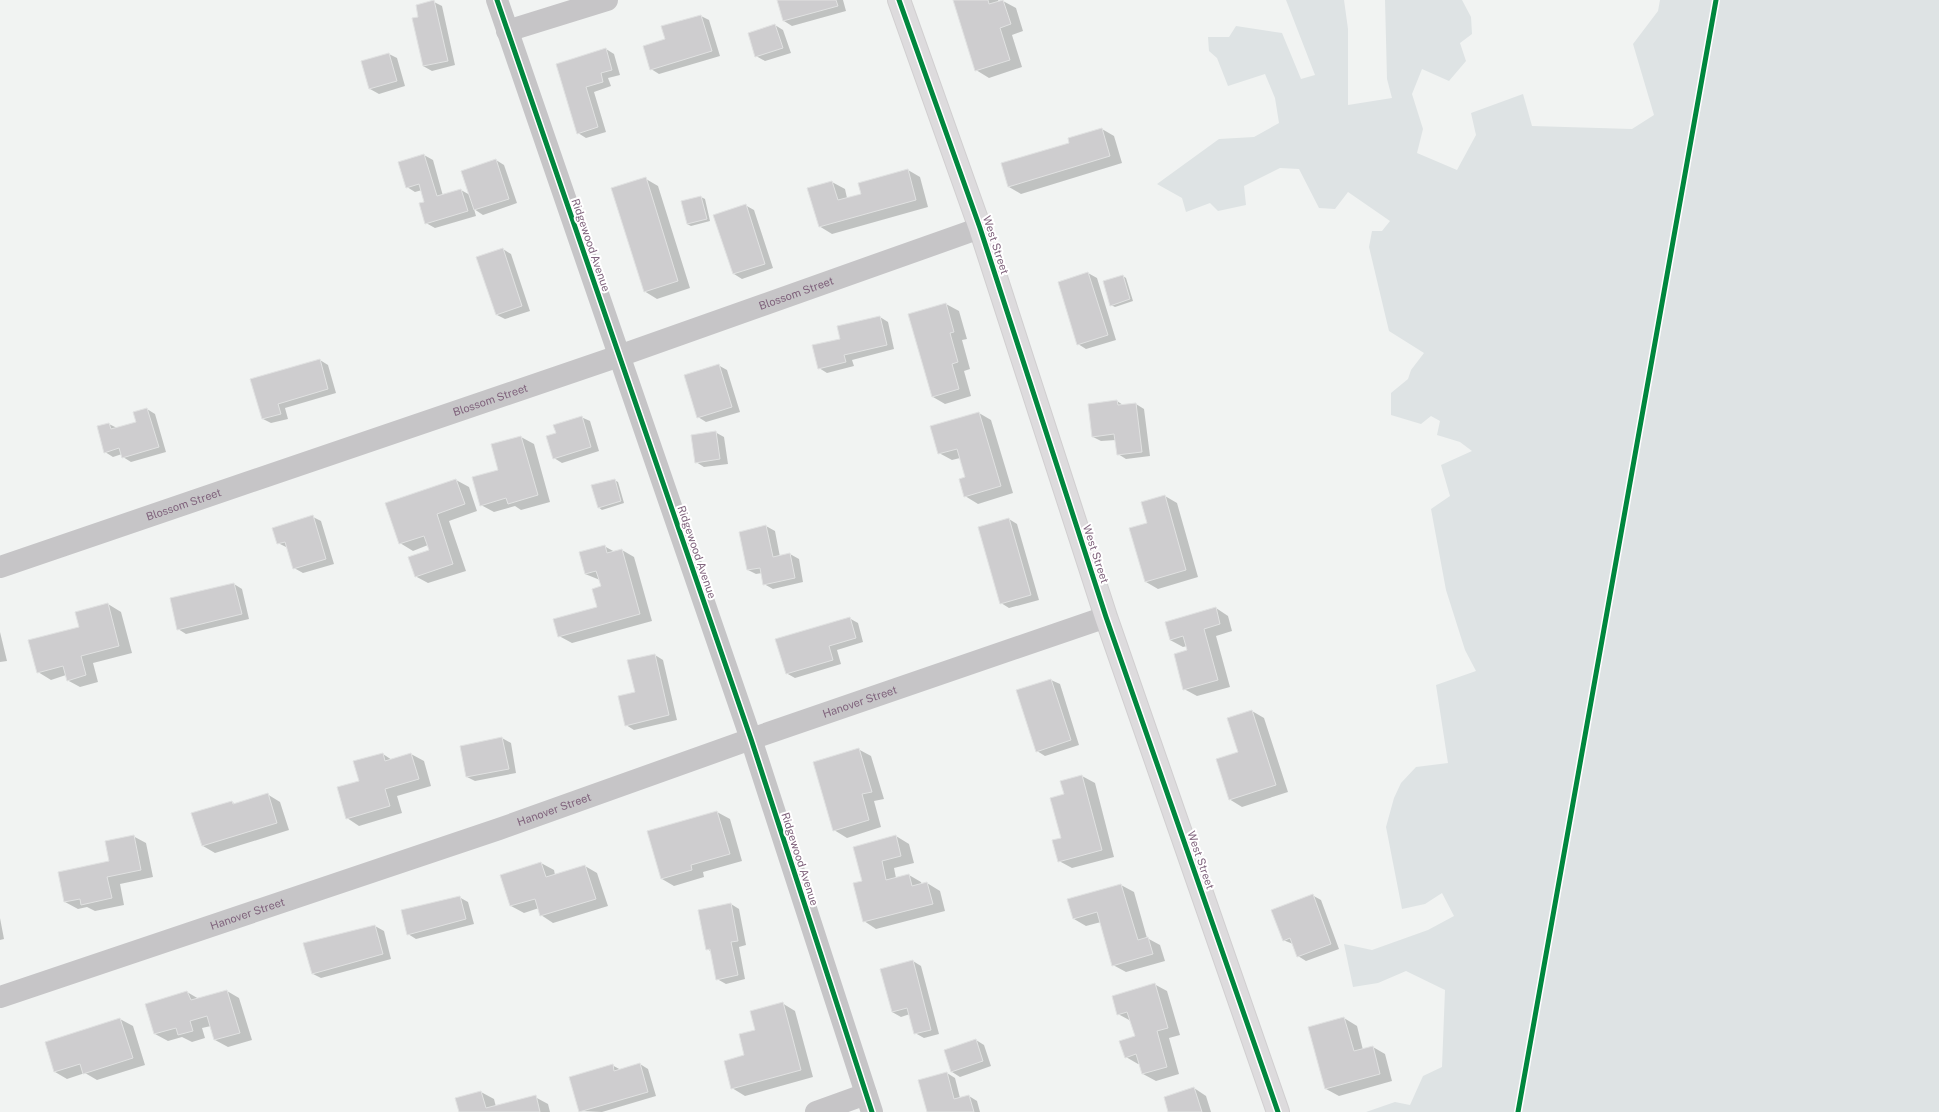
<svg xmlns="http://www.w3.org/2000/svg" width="1939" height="1112" font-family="'Public Sans',sans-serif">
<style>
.green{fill:#dee3e4}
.shadow{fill:#0003}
.building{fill:#cecdcf;stroke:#e1e2e2}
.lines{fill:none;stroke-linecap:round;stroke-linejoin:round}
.secondary-casing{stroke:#d1cfd0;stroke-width:24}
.street{stroke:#c6c5c7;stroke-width:22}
.secondary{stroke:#dddbdd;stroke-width:22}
.cycleway-casing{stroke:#fff;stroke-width:8}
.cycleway{stroke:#00873e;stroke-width:5}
.labels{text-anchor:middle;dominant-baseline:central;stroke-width:4;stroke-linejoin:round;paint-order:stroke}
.street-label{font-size:11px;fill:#80647d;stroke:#fff}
</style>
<rect width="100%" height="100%" fill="#f1f3f2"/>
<path class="green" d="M 1286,0 L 1344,0 L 1348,29 L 1348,105 L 1392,98 L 1387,79 L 1385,0 L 1462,0 L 1471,17 L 1472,34 L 1460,43 L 1466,61 L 1449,81 L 1422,69 L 1412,94 L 1423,129 L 1417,153 L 1457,170 L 1476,135 L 1471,113 L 1523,94 L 1532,126 L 1632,129 L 1654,115 L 1633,44 L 1658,11 L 1660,0 L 1939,0 L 1939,1112 L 1366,1112 L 1395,1102 L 1410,1105 L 1423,1076 L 1442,1067 L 1445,990 L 1406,971 L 1378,983 L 1353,987 L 1344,944 L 1372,950 L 1428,930 L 1454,916 L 1442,893 L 1425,904 L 1402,909 L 1386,827 L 1394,798 L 1401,783 L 1416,767 L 1448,763 L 1436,685 L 1476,671 L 1465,650 L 1446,590 L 1431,509 L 1450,496 L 1441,465 L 1472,451 L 1460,442 L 1437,435 L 1440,421 L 1431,416 L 1421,424 L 1391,415 L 1391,393 L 1408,379 L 1411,370 L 1424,353 L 1389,331 L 1369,247 L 1372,231 L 1382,231 L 1390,221 L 1348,192 L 1335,209 L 1319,208 L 1299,169 L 1280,168 L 1244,186 L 1246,205 L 1218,211 L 1210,203 L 1186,212 L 1182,198 L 1157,184 L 1219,139 L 1254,137 L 1279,123 L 1275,98 L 1265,74 L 1228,86 L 1217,58 L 1209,51 L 1208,37 L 1229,37 L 1236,26 L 1282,33 L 1301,79 L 1315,75 Z"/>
<path class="shadow" d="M 778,0 L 843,0 L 846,11 L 792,26 L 784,21 Z
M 954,0 L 998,0 L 999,2 L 1003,1 L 1016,8 L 1023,31 L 1012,35 L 1022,67 L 989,78 L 976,70 Z
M 434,2 L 442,6 L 455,65 L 432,71 L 423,66 L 419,18 Z
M 701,16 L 709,20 L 720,56 L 659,74 L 651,69 L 666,40 Z
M 775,25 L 783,30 L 791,53 L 765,61 L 756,56 Z
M 606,49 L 614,54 L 620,75 L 608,78 L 611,86 L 594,92 L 606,132 L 586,138 L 578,133 L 557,64 Z
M 389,54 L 397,58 L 405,86 L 379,94 L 370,89 L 362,61 Z
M 1102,129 L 1114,136 L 1122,163 L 1021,194 L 1009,187 Z
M 424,155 L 433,160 L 443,196 L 461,190 L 470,195 L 496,160 L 504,165 L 517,203 L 483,215 L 474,209 L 476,216 L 435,228 L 426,223 L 426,203 L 422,190 L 415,192 L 407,187 Z
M 908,170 L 920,177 L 928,207 L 832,234 L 819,226 L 832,182 L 845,189 L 847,198 L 862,194 Z
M 646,179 L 658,186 L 690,288 L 657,299 L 644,291 Z
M 701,197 L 705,199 L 710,221 L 691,226 L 687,224 Z
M 745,205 L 754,210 L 773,268 L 742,279 L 734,274 L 714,215 Z
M 503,249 L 511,254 L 530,311 L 505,319 L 497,315 Z
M 1088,273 L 1097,278 L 1116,340 L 1086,349 L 1078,344 Z
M 1123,276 L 1126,278 L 1133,301 L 1115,307 L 1111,305 Z
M 946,304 L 959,311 L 967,339 L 962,340 L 970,369 L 964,371 L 971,396 L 945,404 L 933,397 Z
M 880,317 L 888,322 L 894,349 L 852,360 L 854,366 L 827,373 L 819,368 L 841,340 Z
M 320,360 L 328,365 L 336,393 L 285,408 L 288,419 L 271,423 L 263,419 Z
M 718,365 L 727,370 L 740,412 L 706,422 L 698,417 Z
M 1117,401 L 1123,405 L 1136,404 L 1144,409 L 1150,456 L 1126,459 L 1118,454 L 1116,440 L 1101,441 L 1093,437 Z
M 147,409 L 155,414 L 166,452 L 131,462 L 123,457 L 122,454 L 113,457 L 105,452 L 109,424 L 117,428 L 137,423 Z
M 979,413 L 991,420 L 1013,493 L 978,504 L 965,496 L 966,477 L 960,458 L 952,460 L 939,453 Z
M 581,417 L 590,421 L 599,451 L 562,463 L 554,458 L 557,433 Z
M 715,432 L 724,437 L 728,464 L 704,467 L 696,462 Z
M 521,437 L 534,444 L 550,502 L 521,510 L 515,506 L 494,512 L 481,505 L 499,471 Z
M 456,480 L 469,487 L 477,511 L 449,521 L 466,571 L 428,583 L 415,576 L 430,551 L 428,545 L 413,551 L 400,543 Z
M 614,480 L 618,482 L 624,503 L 602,510 L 598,507 Z
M 1165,496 L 1177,503 L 1198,577 L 1158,589 L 1146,582 L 1148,524 Z
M 313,517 L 321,521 L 334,564 L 303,573 L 294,568 L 288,548 L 278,543 Z
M 1009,519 L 1017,524 L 1039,600 L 1009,608 L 1001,603 Z
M 766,526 L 775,531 L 780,557 L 790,554 L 799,559 L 803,582 L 773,589 L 764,584 L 762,573 L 756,574 L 748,570 L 740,532 Z
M 604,546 L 615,552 L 622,550 L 634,557 L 652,621 L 572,643 L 559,636 L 598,608 L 602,587 L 600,580 L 585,574 Z
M 234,584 L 242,589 L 249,619 L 186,634 L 178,629 Z
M 108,604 L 121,612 L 132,653 L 93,663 L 98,682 L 80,687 L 67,680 L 66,675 L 51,680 L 38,672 L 80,627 Z
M 1216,608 L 1228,616 L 1232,631 L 1216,636 L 1230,687 L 1197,696 L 1184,689 L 1188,651 L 1187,646 L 1183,647 L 1170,640 Z
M 849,618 L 858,623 L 863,642 L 837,650 L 841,664 L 795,678 L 786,673 Z
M 0,632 L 7,661 L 0,662 Z
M 655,655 L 663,660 L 677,720 L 634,730 L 626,725 L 636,692 Z
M 1051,680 L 1060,684 L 1079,745 L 1045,756 L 1037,751 L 1018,691 Z
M 1252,711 L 1264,718 L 1288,792 L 1242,807 L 1229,799 L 1239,753 Z
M 502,738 L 511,743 L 516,773 L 475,781 L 467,777 Z
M 858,749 L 871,756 L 884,799 L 874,801 L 881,827 L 847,838 L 834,830 Z
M 383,754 L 392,760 L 411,754 L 424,761 L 431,786 L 397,796 L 402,813 L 359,826 L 347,818 L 360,782 Z
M 1082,776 L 1095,783 L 1114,857 L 1072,868 L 1059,861 L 1065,794 Z
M 267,794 L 280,802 L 289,830 L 215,853 L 203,846 L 232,802 L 236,804 Z
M 717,812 L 730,819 L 742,861 L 703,872 L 704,877 L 674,886 L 662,879 Z
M 133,836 L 146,843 L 153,877 L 120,884 L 124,905 L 95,911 L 87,907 L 78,909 L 65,902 L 110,861 Z
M 896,836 L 909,844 L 914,863 L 894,868 L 896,878 L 909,875 L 921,882 L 922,885 L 927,883 L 940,891 L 945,911 L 876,929 L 864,921 L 863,882 Z
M 541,863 L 554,870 L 555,875 L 585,866 L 597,873 L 608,906 L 553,923 L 541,915 L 539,908 L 524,913 L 511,906 L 501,875 Z
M 1121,885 L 1134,892 L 1147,938 L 1160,945 L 1165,961 L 1126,972 L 1113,965 L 1101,922 L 1086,926 L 1074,919 Z
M 1312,895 L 1321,900 L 1339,949 L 1306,961 L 1298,956 L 1293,944 L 1283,940 Z
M 459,897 L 468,902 L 474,924 L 416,939 L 408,934 Z
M 731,904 L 739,909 L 746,945 L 739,947 L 745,979 L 726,984 L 717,979 L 712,952 L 707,949 Z
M 0,918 L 4,939 L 0,940 Z
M 375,926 L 384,931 L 391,959 L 321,978 L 313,974 Z
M 913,961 L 921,966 L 939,1034 L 924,1038 L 915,1033 L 910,1014 L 901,1017 L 892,1012 Z
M 1154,984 L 1167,991 L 1180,1035 L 1169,1038 L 1179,1074 L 1156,1081 L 1143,1074 L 1140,1064 L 1138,1064 L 1126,1057 L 1137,1037 L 1131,1021 L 1118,1014 Z
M 227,991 L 239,998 L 252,1040 L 228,1047 L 215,1040 L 211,1026 L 202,1028 L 205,1038 L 192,1042 L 182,1037 L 168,1041 L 155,1034 L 147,1004 L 187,992 L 199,999 Z
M 782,1003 L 795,1011 L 813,1077 L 745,1096 L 732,1088 L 756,1030 Z
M 1344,1018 L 1357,1026 L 1363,1050 L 1373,1047 L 1385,1054 L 1392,1081 L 1339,1096 L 1326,1089 L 1310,1028 Z
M 120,1019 L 133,1026 L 145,1065 L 97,1080 L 85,1073 L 67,1079 L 55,1072 Z
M 976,1040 L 984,1045 L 991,1066 L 960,1077 L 952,1072 L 945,1051 Z
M 640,1064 L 648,1069 L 656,1096 L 602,1112 L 580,1111 L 612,1065 L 621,1070 Z
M 947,1073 L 955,1078 L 960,1098 L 969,1096 L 977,1101 L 980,1112 L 928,1112 Z
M 1194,1088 L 1206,1096 L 1211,1112 L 1169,1112 Z
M 481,1092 L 494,1099 L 496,1107 L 535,1097 L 548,1104 L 550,1112 L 460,1112 L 457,1098 Z"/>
<path class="building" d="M 434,0 L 448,61 L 423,66 L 412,18 L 418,17 L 416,5 Z
M 777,0 L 836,0 L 838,6 L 783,21 Z
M 953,0 L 988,0 L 989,4 L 1003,0 L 1011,24 L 1000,28 L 1010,60 L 975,71 Z
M 701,15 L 712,51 L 650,70 L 643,46 L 665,39 L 661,26 Z
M 775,24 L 783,48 L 755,57 L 748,33 Z
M 606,48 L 612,70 L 601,73 L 603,82 L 586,87 L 598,127 L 577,134 L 556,64 Z
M 389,53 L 397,81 L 369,89 L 361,61 Z
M 1102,128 L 1110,156 L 1008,187 L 1001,163 L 1069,143 L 1068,138 Z
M 424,154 L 437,196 L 461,189 L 468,211 L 425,224 L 419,203 L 424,202 L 419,184 L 406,188 L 398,162 Z
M 496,159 L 509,199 L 474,210 L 461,171 Z
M 908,169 L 916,200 L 819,227 L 807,188 L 832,181 L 838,200 L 861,194 L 858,183 Z
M 646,177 L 678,281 L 644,292 L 611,188 Z
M 701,196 L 707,219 L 687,224 L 681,201 Z
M 746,204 L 765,264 L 733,274 L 713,215 Z
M 503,248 L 522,306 L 496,315 L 476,257 Z
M 1088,272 L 1108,335 L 1077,345 L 1058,282 Z
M 1123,275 L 1130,299 L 1110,306 L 1103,281 Z
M 946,303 L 954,332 L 950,333 L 958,362 L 952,364 L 959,389 L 932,397 L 908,314 Z
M 880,316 L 887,345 L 844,355 L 846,362 L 818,369 L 812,345 L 840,339 L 837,326 Z
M 320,359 L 328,389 L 278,404 L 281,414 L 262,419 L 250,379 Z
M 719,364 L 732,407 L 697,418 L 684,375 Z
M 1117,400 L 1118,405 L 1136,403 L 1142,452 L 1117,455 L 1114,434 L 1092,437 L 1088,404 Z
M 147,408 L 159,447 L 122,458 L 119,448 L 104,453 L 97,426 L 109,423 L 111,429 L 136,422 L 133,412 Z
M 979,412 L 1001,486 L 964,497 L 959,479 L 965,477 L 957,449 L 938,454 L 930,426 Z
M 582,416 L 591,447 L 553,459 L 546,436 L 556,433 L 553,425 Z
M 716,431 L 720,459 L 695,463 L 691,435 Z
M 521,436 L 538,495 L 508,504 L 506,498 L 480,506 L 472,477 L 498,470 L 491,444 Z
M 456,479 L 465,504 L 437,514 L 453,564 L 415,577 L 408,557 L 429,550 L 424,536 L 399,544 L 385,503 Z
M 615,479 L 621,501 L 598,508 L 591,485 Z
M 1165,495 L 1186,570 L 1145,582 L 1129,528 L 1147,523 L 1141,502 Z
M 313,515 L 326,559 L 293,569 L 285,542 L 277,544 L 272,528 Z
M 1009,518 L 1031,595 L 1000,604 L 978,527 Z
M 766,525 L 773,557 L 790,553 L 795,578 L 763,585 L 760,568 L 747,570 L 739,532 Z
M 605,545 L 607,553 L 622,549 L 640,614 L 558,637 L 553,619 L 597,607 L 592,589 L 601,586 L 596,571 L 585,574 L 579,552 Z
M 234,583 L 242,614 L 177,630 L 170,598 Z
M 108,603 L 119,646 L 81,656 L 86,675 L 67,681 L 63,666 L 37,673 L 28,640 L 79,627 L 75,612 Z
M 1216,607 L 1220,624 L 1204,629 L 1218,680 L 1183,690 L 1174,654 L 1187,650 L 1183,636 L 1170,640 L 1165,622 Z
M 850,617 L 856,638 L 829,646 L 833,660 L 786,674 L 775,639 Z
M 655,654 L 669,715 L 625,726 L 618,696 L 635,692 L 627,660 Z
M 1051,679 L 1071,740 L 1036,752 L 1016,690 Z
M 1252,710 L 1276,785 L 1229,800 L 1216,759 L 1238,752 L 1227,718 Z
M 502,737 L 509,769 L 466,777 L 460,746 Z
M 859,748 L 872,792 L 862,794 L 869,820 L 833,831 L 813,762 Z
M 383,753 L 385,761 L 411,753 L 419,779 L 385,789 L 390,806 L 346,819 L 337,787 L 359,781 L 353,761 Z
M 1082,775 L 1102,850 L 1058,862 L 1052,840 L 1061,838 L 1050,798 L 1064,794 L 1060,781 Z
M 268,793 L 277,823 L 202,846 L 191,813 L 232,801 L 233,804 Z
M 717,811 L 730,854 L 691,865 L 692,870 L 661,879 L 647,831 Z
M 134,835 L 141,870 L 107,877 L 112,898 L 81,905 L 80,899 L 64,902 L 58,872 L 109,861 L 105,841 Z
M 896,835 L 901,856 L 882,861 L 886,880 L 909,874 L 912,886 L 927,882 L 933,904 L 863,922 L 853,883 L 862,881 L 853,847 Z
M 541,862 L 546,877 L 585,865 L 596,899 L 540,916 L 535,899 L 510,906 L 500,875 Z
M 1121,884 L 1138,940 L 1148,937 L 1153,954 L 1112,966 L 1097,912 L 1073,919 L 1067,899 Z
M 1313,894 L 1331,944 L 1297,957 L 1290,938 L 1283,941 L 1271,910 Z
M 460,896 L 466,919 L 407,935 L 401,910 Z
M 731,903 L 738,941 L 731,942 L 738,975 L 716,980 L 710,949 L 706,950 L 698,910 Z
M 375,925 L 383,954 L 312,974 L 303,943 Z
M 913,960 L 931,1030 L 914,1034 L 907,1008 L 892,1012 L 880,969 Z
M 1155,983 L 1168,1028 L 1157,1031 L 1167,1067 L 1142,1074 L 1136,1054 L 1125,1058 L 1119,1041 L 1135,1036 L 1127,1012 L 1117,1015 L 1112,996 Z
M 227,990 L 240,1033 L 214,1040 L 207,1016 L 190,1021 L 193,1031 L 178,1035 L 176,1028 L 154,1034 L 145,1004 L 187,991 L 191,1000 Z
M 783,1002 L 801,1070 L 731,1089 L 724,1061 L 744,1055 L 739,1034 L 755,1030 L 750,1011 Z
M 1344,1017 L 1354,1051 L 1373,1046 L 1380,1074 L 1325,1089 L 1308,1027 Z
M 120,1018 L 133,1058 L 83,1074 L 80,1064 L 54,1072 L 45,1042 Z
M 976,1039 L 983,1061 L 951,1072 L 944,1050 Z
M 640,1063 L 648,1092 L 579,1112 L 569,1077 L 613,1064 L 614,1071 Z
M 947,1072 L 954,1099 L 969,1095 L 974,1112 L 927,1112 L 918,1080 Z
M 1194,1087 L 1202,1112 L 1168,1112 L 1164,1097 Z
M 481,1091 L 486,1108 L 536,1095 L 540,1112 L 459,1112 L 455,1098 Z"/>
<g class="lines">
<g class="secondary-casing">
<path id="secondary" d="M 899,0 L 980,228 L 1106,617 L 1278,1112"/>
</g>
<g class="street">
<path d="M 497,0 L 751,739 L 872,1112"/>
<path d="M 507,31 L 607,0"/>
<path id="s1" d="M 0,567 L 619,356 L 980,228"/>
<path id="s2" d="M 0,997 L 499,829 L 751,739 L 1106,617"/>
<path d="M 816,1112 L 866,1094"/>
</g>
<use href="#secondary" class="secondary"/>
<g class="cycleway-casing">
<path id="cycleway" d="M 497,0 L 751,739 L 872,1112
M 899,0 L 980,228 L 1106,617 L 1278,1112
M 1518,1112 L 1716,0"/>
</g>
<use href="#cycleway" class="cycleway"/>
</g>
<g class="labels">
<g class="street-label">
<text transform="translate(591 245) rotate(71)">Ridgewood Avenue</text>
<text transform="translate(996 245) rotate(72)">West Street</text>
<text stroke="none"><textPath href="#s1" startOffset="842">Blossom Street</textPath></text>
<text stroke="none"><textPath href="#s1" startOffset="518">Blossom Street</textPath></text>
<text stroke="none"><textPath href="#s1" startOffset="194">Blossom Street</textPath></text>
<text transform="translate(697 552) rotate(71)">Ridgewood Avenue</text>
<text transform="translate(1096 554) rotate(72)">West Street</text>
<text stroke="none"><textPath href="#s2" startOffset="909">Hanover Street</textPath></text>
<text stroke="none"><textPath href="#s2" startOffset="585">Hanover Street</textPath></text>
<text transform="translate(800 859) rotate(72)">Ridgewood Avenue</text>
<text transform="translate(1201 860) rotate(71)">West Street</text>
<text stroke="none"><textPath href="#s2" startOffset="261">Hanover Street</textPath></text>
</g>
</g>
</svg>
